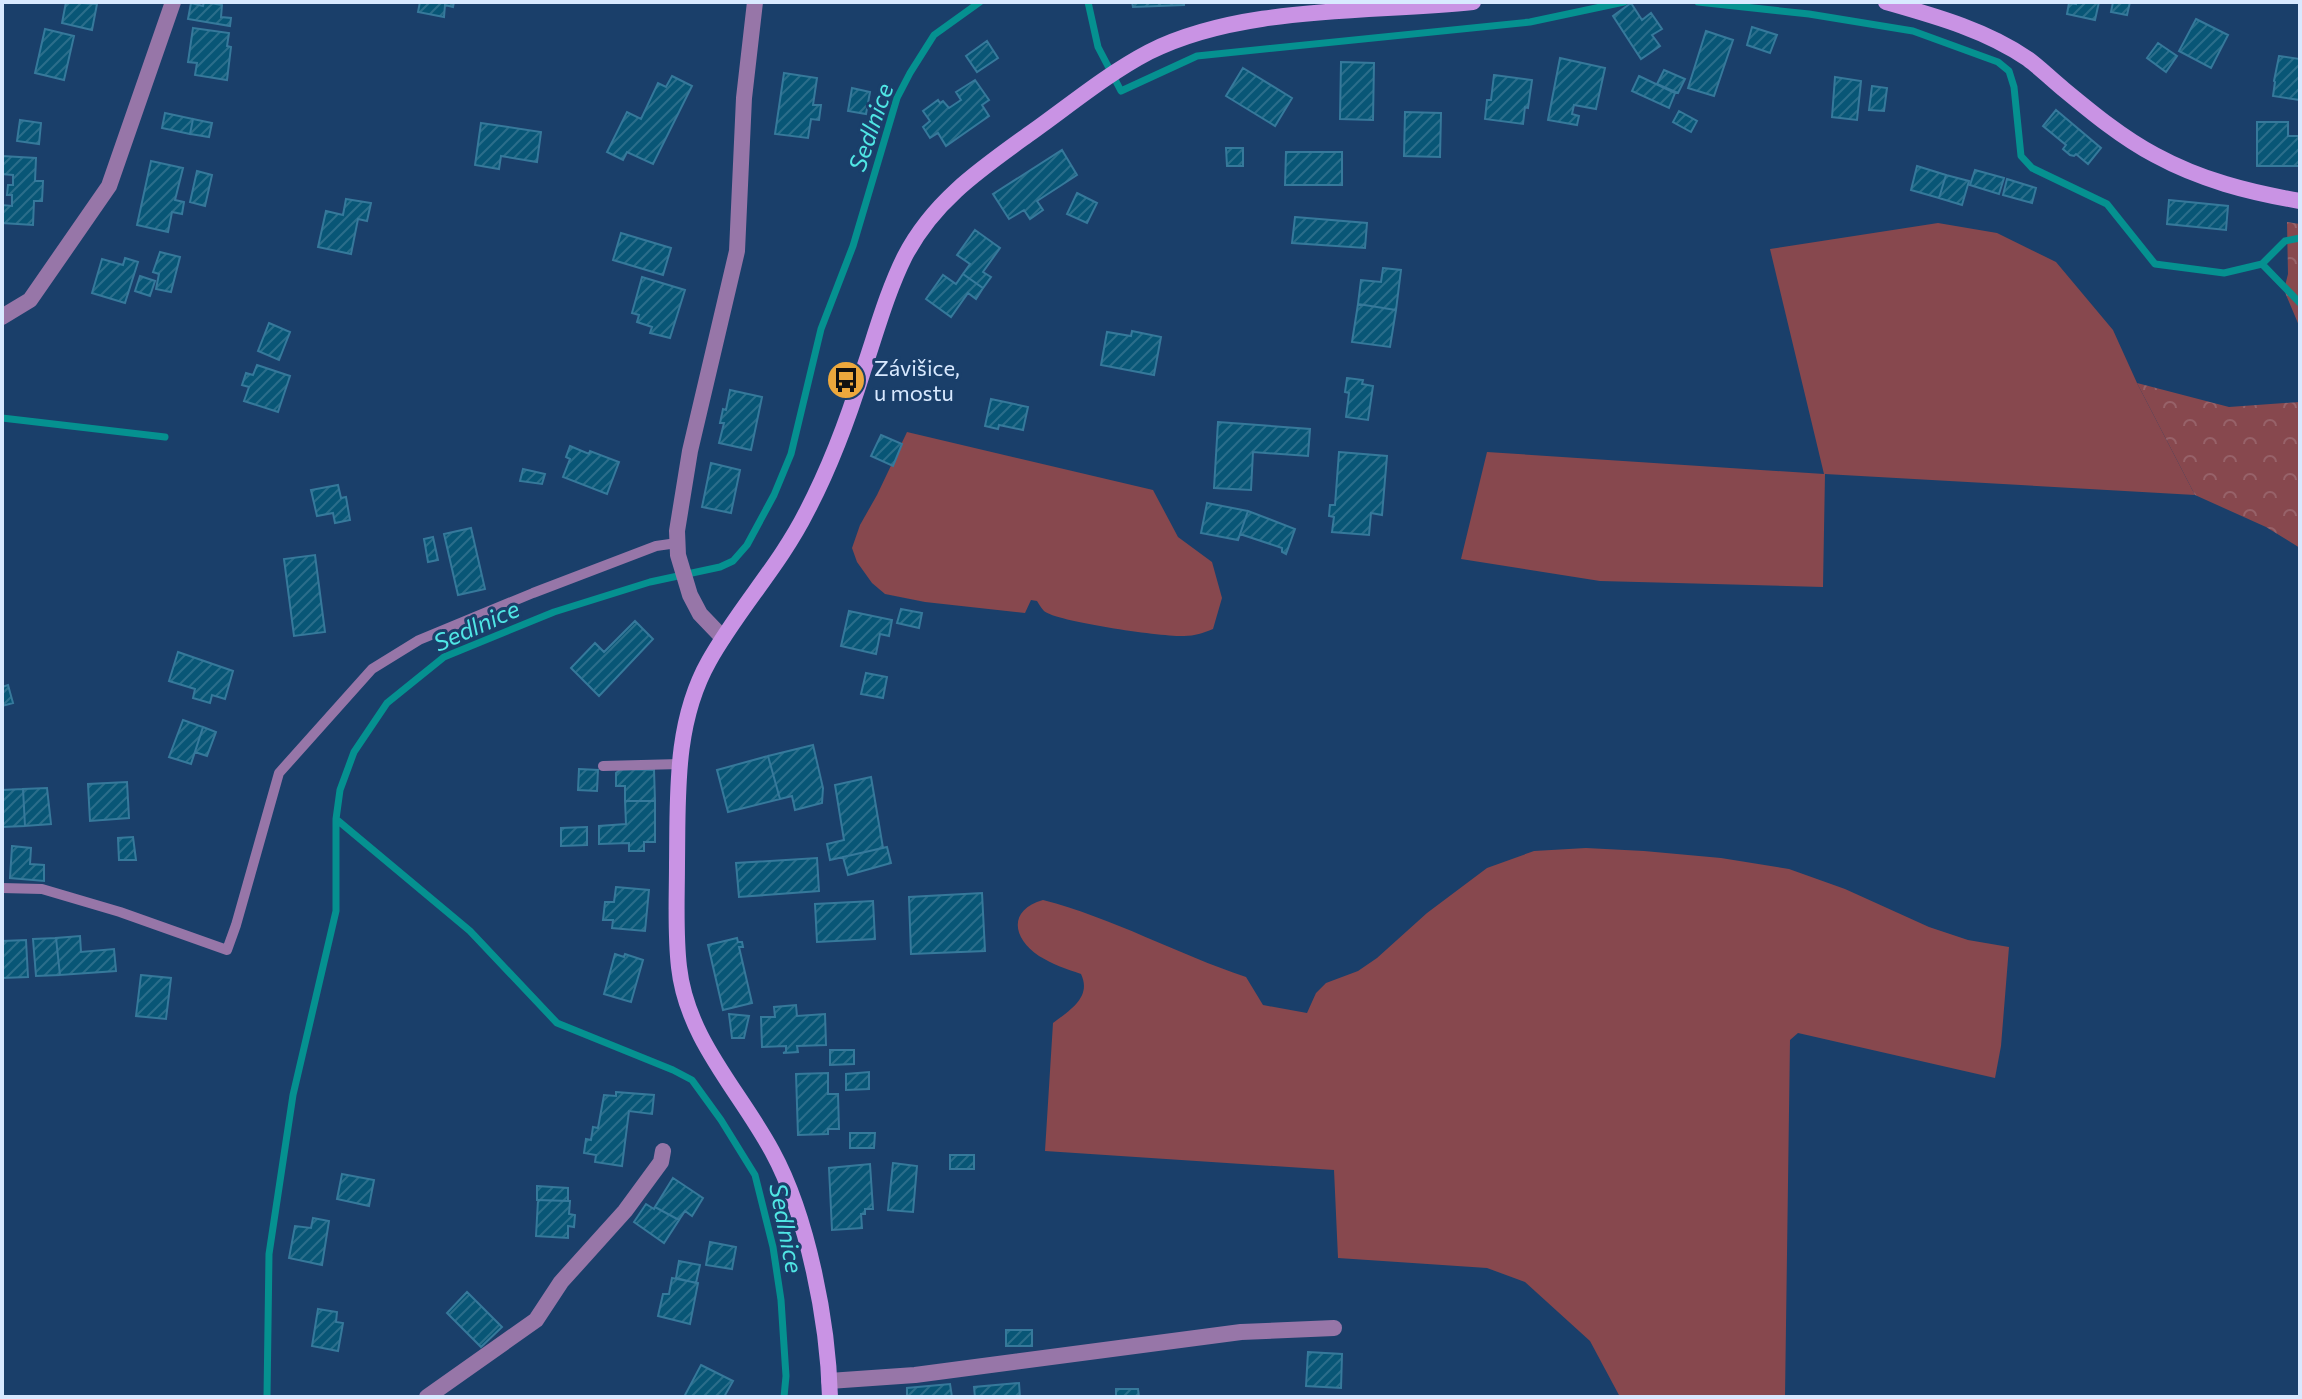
<svg xmlns="http://www.w3.org/2000/svg" width="2302" height="1399" font-family="Commissioner,sans-serif">
<style>
.grass{fill:#87484e}
.forest{fill:url(#forest-crowns)}
.lines{fill:none;stroke-linecap:round;stroke-linejoin:round}
.stream{stroke:#059190;stroke-width:7}
.building{fill:url(#building-hatch);stroke:#36799b;stroke-width:2}
.service{stroke:#9776a8;stroke-width:10}
.minor{stroke:#9776a8;stroke-width:16}
.tertiary{stroke:#9776a8;stroke-width:16}
.secondary{stroke:#c993e4;stroke-width:16}
.labels{text-anchor:middle;dominant-baseline:central;stroke-width:6;stroke-linejoin:round;paint-order:stroke}
.poi-label{font-size:22px;fill:#d8e9ff;stroke:#1a3f6a;text-anchor:start}
.water-label{font-size:24px;font-style:italic;fill:#50e6e5;stroke:#1a3f6a}
</style>
<defs>
<pattern id="forest-crowns" width="20" height="18" patternUnits="userSpaceOnUse" patternTransform="scale(2)"><rect width="20" height="18" fill="#87484e"/><path d="M2 6a3 3 0 1 1 6 0M12 15a3 3 0 1 1 6 0" fill="none" stroke="#976269"/></pattern>
<pattern id="building-hatch" width="6" height="6" patternUnits="userSpaceOnUse" patternTransform="scale(2)"><rect width="6" height="6" fill="#085676"/><path d="M-1 1l2-2M0 6l6-6M5 7l2-2" fill="none" stroke="#2b6e8b"/></pattern>
</defs>
<rect width="100%" height="100%" fill="#1a3f6a"/>
<path class="grass" d="M 1938,223 L 1997,233 L 2056,262 L 2113,330 L 2137,383 L 2195,495 L 1825,474 L 1823,587 L 1600,581 L 1461,559 L 1487,452 L 1824,474 L 1770,249 Z
M 907,432 L 1153,490 L 1178,537 L 1212,562 L 1222,598 L 1213,629 C 1203,633 1195,636 1184,636 C 1164,637 1057,622 1044,611 C 1041,608 1039,604 1037,601 L 1031,600 L 1025,613 L 925,602 L 885,594 L 872,583 L 857,562 L 852,548 L 860,525 L 877,495 Z
M 1586,848 L 1644,851 L 1721,858 L 1789,869 L 1845,889 L 1929,927 L 1968,940 L 2009,947 L 2001,1046 L 1995,1078 L 1798,1033 L 1790,1040 L 1785,1397 L 1620,1397 L 1590,1341 L 1525,1282 L 1487,1268 L 1338,1258 L 1334,1170 L 1045,1151 L 1053,1023 C 1070,1010 1092,997 1081,974 C 1066,969 1052,964 1039,956 C 1012,938 1008,910 1043,900 C 1113,918 1177,954 1246,977 L 1263,1005 L 1307,1013 L 1316,993 L 1326,983 L 1358,971 L 1377,958 L 1427,913 L 1487,868 L 1534,851 Z"/>
<path class="forest" d="M 2287,222 L 2300,224 L 2300,328 L 2284,290 L 2288,274 Z
M 2137,383 L 2229,407 L 2300,402 L 2300,548 L 2266,527 L 2195,495 Z"/>
<g class="lines">
<path class="stream" d="M 1088,2 L 1098,47 L 1121,91 L 1197,56 L 1530,22 L 1624,2
M 1698,2 L 1809,14 L 1913,31 L 1998,62 L 2009,71 L 2014,87 L 2021,156 L 2032,168 L 2107,204 L 2155,264 L 2224,273 L 2262,264 L 2300,303
M 2262,264 L 2285,241 L 2300,238
M 2,418 L 165,437
M 267,1397 L 269,1254 L 293,1095 L 336,911 L 336,819
M 784,1397 L 786,1376 L 781,1300 L 773,1247 L 755,1175 L 721,1120 L 692,1080 L 673,1070 L 557,1023 L 470,931 L 336,819 L 340,790 L 354,752 L 387,703 L 444,657 L 554,612 L 650,582 L 720,567 L 733,561 L 747,545 L 774,495 L 791,454 L 821,329 L 853,246 L 897,98 L 910,73 L 934,35 L 980,2"/>
</g>
<path class="building" d="M 66,2 L 97,4 L 92,30 L 62,23 Z
M 204,2 L 222,5 L 221,17 L 231,18 L 230,26 L 188,19 L 191,3 L 203,6 Z
M 420,2 L 454,2 L 453,7 L 445,5 L 444,17 L 418,12 Z
M 1132,2 L 1184,2 L 1184,5 L 1133,7 Z
M 2076,2 L 2099,2 L 2095,20 L 2067,14 L 2069,3 L 2076,4 Z
M 2113,2 L 2130,2 L 2127,15 L 2111,12 Z
M 1631,3 L 1642,20 L 1651,13 L 1662,29 L 1652,35 L 1660,46 L 1641,59 L 1613,16 Z
M 2196,19 L 2228,35 L 2211,68 L 2179,51 Z
M 1752,27 L 1777,35 L 1770,53 L 1747,45 Z
M 193,28 L 229,33 L 227,46 L 231,47 L 227,80 L 195,75 L 197,63 L 188,62 Z
M 45,29 L 74,36 L 64,80 L 35,73 Z
M 1706,31 L 1733,40 L 1714,96 L 1688,88 Z
M 987,41 L 998,58 L 977,72 L 966,56 Z
M 2158,43 L 2177,56 L 2166,72 L 2147,58 Z
M 2279,56 L 2300,59 L 2300,100 L 2273,96 L 2275,82 L 2274,81 Z
M 1560,58 L 1605,68 L 1596,109 L 1574,105 L 1572,114 L 1579,116 L 1577,125 L 1548,120 Z
M 1341,62 L 1374,63 L 1373,120 L 1340,119 Z
M 1243,68 L 1292,98 L 1275,126 L 1226,96 Z
M 1664,70 L 1685,79 L 1678,93 L 1657,84 Z
M 784,73 L 817,78 L 813,105 L 821,105 L 819,120 L 811,119 L 808,138 L 775,134 Z
M 1494,75 L 1532,80 L 1528,108 L 1525,107 L 1523,124 L 1485,119 L 1487,100 L 1491,100 Z
M 672,76 L 692,86 L 653,164 L 627,152 L 623,160 L 607,152 L 627,112 L 641,119 L 658,83 L 666,87 Z
M 1639,76 L 1675,93 L 1669,108 L 1632,91 Z
M 1835,77 L 1861,81 L 1857,120 L 1832,117 Z
M 975,80 L 989,100 L 982,105 L 989,116 L 946,146 L 938,133 L 930,138 L 923,127 L 930,121 L 923,111 L 938,100 L 940,103 L 943,101 L 949,108 L 961,100 L 956,92 Z
M 1872,86 L 1887,88 L 1884,111 L 1869,110 Z
M 852,88 L 870,92 L 866,114 L 848,111 Z
M 2056,110 L 2101,148 L 2088,164 L 2076,154 L 2074,156 L 2070,155 L 2063,149 L 2066,145 L 2043,126 Z
M 1679,111 L 1697,121 L 1691,132 L 1673,122 Z
M 1405,112 L 1441,113 L 1440,157 L 1404,156 Z
M 165,113 L 193,119 L 190,134 L 162,128 Z
M 193,119 L 212,123 L 209,137 L 190,134 Z
M 20,120 L 41,123 L 39,144 L 17,141 Z
M 2257,122 L 2288,122 L 2288,136 L 2300,136 L 2300,166 L 2257,166 Z
M 481,123 L 541,132 L 537,162 L 501,156 L 499,169 L 475,165 Z
M 1226,148 L 1243,148 L 1243,166 L 1227,166 Z
M 1062,150 L 1077,175 L 1037,201 L 1043,210 L 1030,219 L 1024,210 L 1009,219 L 993,194 Z
M 1286,152 L 1342,152 L 1342,185 L 1285,185 Z
M 2,156 L 36,158 L 35,181 L 43,181 L 42,201 L 34,201 L 33,225 L 2,223 L 2,205 L 12,206 L 12,195 L 7,195 L 8,185 L 13,185 L 13,175 L 2,174 Z
M 151,161 L 183,168 L 175,200 L 184,202 L 182,214 L 172,212 L 168,232 L 137,225 Z
M 1917,166 L 1946,175 L 1939,198 L 1911,190 Z
M 1975,170 L 2004,178 L 1999,194 L 1970,185 Z
M 197,171 L 212,175 L 205,206 L 190,202 Z
M 1946,175 L 1969,181 L 1962,205 L 1939,198 Z
M 2007,179 L 2036,188 L 2032,203 L 2003,195 Z
M 1077,193 L 1097,203 L 1087,223 L 1067,214 Z
M 346,199 L 371,203 L 367,221 L 358,219 L 351,254 L 318,247 L 326,211 L 343,215 Z
M 2169,200 L 2228,206 L 2226,230 L 2167,224 Z
M 1295,217 L 1367,223 L 1365,248 L 1292,243 Z
M 975,230 L 1000,248 L 983,272 L 991,277 L 983,288 L 963,274 L 970,264 L 957,255 Z
M 621,233 L 671,248 L 663,275 L 613,260 Z
M 160,252 L 180,257 L 171,292 L 156,289 L 159,274 L 153,272 Z
M 125,258 L 138,262 L 125,303 L 92,293 L 102,259 L 123,265 Z
M 1383,268 L 1401,270 L 1396,310 L 1358,304 L 1361,280 L 1381,282 Z
M 963,274 L 983,288 L 976,299 L 968,293 L 951,317 L 926,299 L 943,275 L 956,284 Z
M 140,276 L 155,281 L 150,296 L 135,291 Z
M 642,277 L 685,290 L 670,338 L 650,333 L 652,327 L 637,322 L 639,315 L 632,313 Z
M 1358,304 L 1396,310 L 1390,347 L 1352,342 Z
M 269,323 L 290,332 L 279,360 L 258,351 Z
M 1132,331 L 1161,337 L 1154,375 L 1101,365 L 1107,332 L 1131,336 Z
M 257,365 L 290,376 L 278,412 L 244,401 L 249,387 L 242,385 L 246,373 L 253,375 Z
M 1347,378 L 1363,380 L 1362,384 L 1373,386 L 1368,420 L 1346,417 L 1349,393 L 1345,392 Z
M 730,390 L 762,397 L 751,450 L 719,443 L 724,423 L 720,423 L 723,409 L 726,410 Z
M 991,399 L 1028,407 L 1023,430 L 999,425 L 998,429 L 985,426 Z
M 1218,422 L 1310,429 L 1308,456 L 1253,452 L 1251,490 L 1214,488 Z
M 881,435 L 902,444 L 893,466 L 871,456 Z
M 570,446 L 589,454 L 590,451 L 619,462 L 607,494 L 563,477 L 570,459 L 566,457 Z
M 1339,452 L 1387,456 L 1382,515 L 1371,513 L 1369,535 L 1332,532 L 1334,517 L 1329,516 L 1330,505 L 1335,505 Z
M 711,463 L 740,470 L 731,513 L 702,507 Z
M 523,469 L 545,474 L 542,484 L 520,481 Z
M 338,485 L 341,498 L 346,497 L 350,520 L 335,523 L 333,513 L 317,516 L 311,490 Z
M 1207,503 L 1248,511 L 1238,540 L 1201,533 Z
M 1248,511 L 1295,529 L 1286,554 L 1282,552 L 1282,548 L 1240,534 Z
M 471,528 L 485,589 L 458,595 L 444,534 Z
M 433,537 L 438,560 L 428,562 L 424,539 Z
M 315,555 L 325,632 L 294,636 L 284,559 Z
M 901,609 L 922,613 L 919,628 L 897,623 Z
M 849,611 L 892,620 L 889,636 L 880,634 L 876,654 L 841,646 Z
M 635,621 L 653,639 L 599,696 L 571,668 L 595,643 L 604,652 Z
M 178,652 L 233,671 L 225,699 L 212,695 L 210,703 L 193,698 L 195,689 L 169,681 Z
M 866,673 L 887,677 L 883,698 L 861,694 Z
M 8,685 L 13,703 L 2,706 L 2,687 Z
M 183,720 L 203,727 L 191,764 L 169,757 Z
M 203,727 L 216,732 L 207,756 L 195,752 Z
M 813,745 L 823,788 L 822,803 L 795,810 L 792,796 L 780,799 L 768,756 Z
M 768,756 L 780,799 L 728,812 L 717,770 Z
M 579,769 L 598,770 L 597,791 L 578,790 Z
M 621,769 L 654,770 L 655,801 L 625,801 L 625,786 L 616,786 L 616,773 Z
M 871,777 L 883,848 L 830,860 L 827,844 L 844,840 L 835,785 Z
M 127,782 L 129,818 L 90,821 L 88,784 Z
M 47,788 L 51,824 L 25,826 L 23,789 Z
M 23,789 L 25,826 L 2,827 L 2,790 Z
M 625,801 L 655,801 L 655,842 L 644,842 L 644,851 L 629,851 L 629,843 L 599,844 L 599,826 L 626,824 Z
M 587,827 L 587,845 L 561,846 L 561,828 Z
M 133,837 L 136,860 L 119,860 L 118,838 Z
M 12,846 L 31,848 L 30,864 L 44,865 L 44,881 L 10,878 Z
M 887,847 L 891,863 L 848,875 L 843,857 Z
M 817,858 L 819,891 L 739,897 L 736,863 Z
M 616,887 L 649,890 L 645,931 L 612,928 L 613,920 L 603,920 L 605,902 L 614,902 Z
M 982,893 L 985,951 L 911,954 L 909,897 Z
M 873,901 L 875,939 L 817,942 L 815,904 Z
M 80,936 L 81,952 L 114,949 L 116,971 L 60,975 L 56,938 Z
M 56,938 L 60,975 L 36,976 L 33,939 Z
M 737,938 L 738,942 L 742,942 L 743,947 L 739,947 L 752,1003 L 723,1010 L 708,945 Z
M 26,940 L 28,977 L 2,978 L 2,941 Z
M 615,954 L 624,957 L 625,954 L 643,960 L 631,1002 L 604,994 Z
M 141,975 L 171,978 L 166,1019 L 136,1016 Z
M 796,1005 L 797,1016 L 825,1014 L 826,1045 L 797,1046 L 798,1052 L 783,1053 L 786,1052 L 786,1046 L 762,1047 L 761,1017 L 775,1017 L 774,1007 Z
M 729,1014 L 749,1016 L 744,1038 L 732,1038 Z
M 830,1050 L 854,1050 L 854,1064 L 830,1065 Z
M 869,1072 L 869,1089 L 846,1090 L 846,1074 Z
M 828,1073 L 828,1094 L 838,1094 L 839,1129 L 828,1129 L 828,1134 L 798,1135 L 796,1074 Z
M 616,1092 L 654,1095 L 652,1114 L 629,1111 L 622,1166 L 595,1162 L 596,1155 L 584,1153 L 586,1139 L 591,1140 L 593,1127 L 598,1128 L 604,1095 L 616,1096 Z
M 850,1133 L 875,1133 L 874,1148 L 850,1148 Z
M 950,1155 L 974,1155 L 974,1169 L 950,1169 Z
M 893,1163 L 917,1166 L 913,1212 L 888,1210 Z
M 870,1164 L 873,1209 L 865,1209 L 865,1214 L 861,1214 L 862,1228 L 832,1230 L 829,1168 Z
M 342,1174 L 374,1180 L 369,1206 L 337,1199 Z
M 673,1178 L 703,1198 L 692,1216 L 685,1211 L 679,1220 L 655,1207 Z
M 537,1186 L 568,1188 L 568,1201 L 537,1200 Z
M 538,1200 L 570,1201 L 569,1214 L 575,1215 L 574,1227 L 568,1226 L 568,1238 L 536,1236 Z
M 646,1204 L 654,1209 L 655,1207 L 679,1220 L 664,1243 L 634,1222 Z
M 313,1218 L 329,1221 L 322,1265 L 289,1258 L 295,1226 L 311,1228 Z
M 710,1242 L 736,1247 L 732,1269 L 706,1265 Z
M 679,1261 L 700,1265 L 696,1283 L 676,1278 Z
M 672,1278 L 698,1283 L 690,1324 L 658,1316 L 663,1294 L 669,1294 Z
M 467,1292 L 502,1327 L 481,1347 L 447,1313 Z
M 318,1309 L 337,1312 L 336,1322 L 343,1323 L 338,1351 L 312,1346 Z
M 1006,1330 L 1032,1330 L 1032,1346 L 1006,1346 Z
M 1308,1352 L 1342,1354 L 1341,1388 L 1306,1386 Z
M 701,1365 L 733,1381 L 724,1397 L 684,1397 Z
M 1019,1383 L 1020,1397 L 975,1397 L 974,1387 Z
M 950,1384 L 952,1397 L 907,1397 L 907,1388 Z
M 1116,1389 L 1138,1389 L 1139,1397 L 1116,1397 Z"/>
<g class="lines">
<path class="service" d="M 603,766 L 680,764
M 2,888 L 42,889 L 120,912 L 227,950 L 236,925 L 279,773 L 372,669 L 419,640 L 533,593 L 656,546 L 677,543"/>
<path class="minor" d="M 2,317 L 30,300 L 109,186 L 173,2
M 829,1381 L 915,1375 L 1241,1332 L 1334,1328
M 427,1397 L 536,1320 L 561,1282 L 625,1211 L 661,1162 L 663,1151"/>
<path class="tertiary" d="M 723,638 L 700,614 L 690,595 L 678,555 L 677,531 L 690,451 L 737,251 L 744,98 L 755,2"/>
<path class="secondary" d="M 1886,2 C 1935,16 1986,30 2028,59 C 2039,67 2050,78 2061,87 C 2090,111 2121,137 2155,155 C 2201,180 2248,192 2300,201
M 830,1397 C 828,1322 808,1217 772,1151 C 739,1090 687,1039 679,967 C 675,933 677,898 677,863 C 678,795 674,723 709,661 C 738,609 780,565 807,511 C 830,467 848,419 863,371 C 876,333 887,292 905,256 C 934,200 982,168 1032,132 C 1070,105 1107,74 1149,52 C 1242,5 1369,13 1473,2"/>
</g>
<defs>
<g id="bus-disc" transform="scale(2)"><circle r="9.5" fill="#eda83c" stroke="#1a3f6a"/><path d="M-5-6H5V4H4V6H2V4H-2V6H-4V4H-5ZM-3.5-4V0h7V-4ZM-3.5 1.2v1.5H-2V1.2ZM2 1.2v1.5H3.5V1.2Z" fill="#111"/></g>
</defs>
<g fill-rule="evenodd">
<use href="#bus-disc" x="846" y="380"/>
</g>
<g class="labels">
<g class="poi-label">
<text x="874" y="367">Závišice,<tspan x="874" dy="25">u mostu</tspan></text>
</g>
<g class="water-label">
<text transform="translate(870 127) rotate(-71)">Sedlnice</text>
<text transform="translate(476 625) rotate(-24)">Sedlnice</text>
<text transform="translate(787 1228) rotate(79)">Sedlnice</text>
</g>
</g>
<rect width="2302" height="1399" fill="none" stroke="#d8e9ff" stroke-width="8"/>
</svg>
